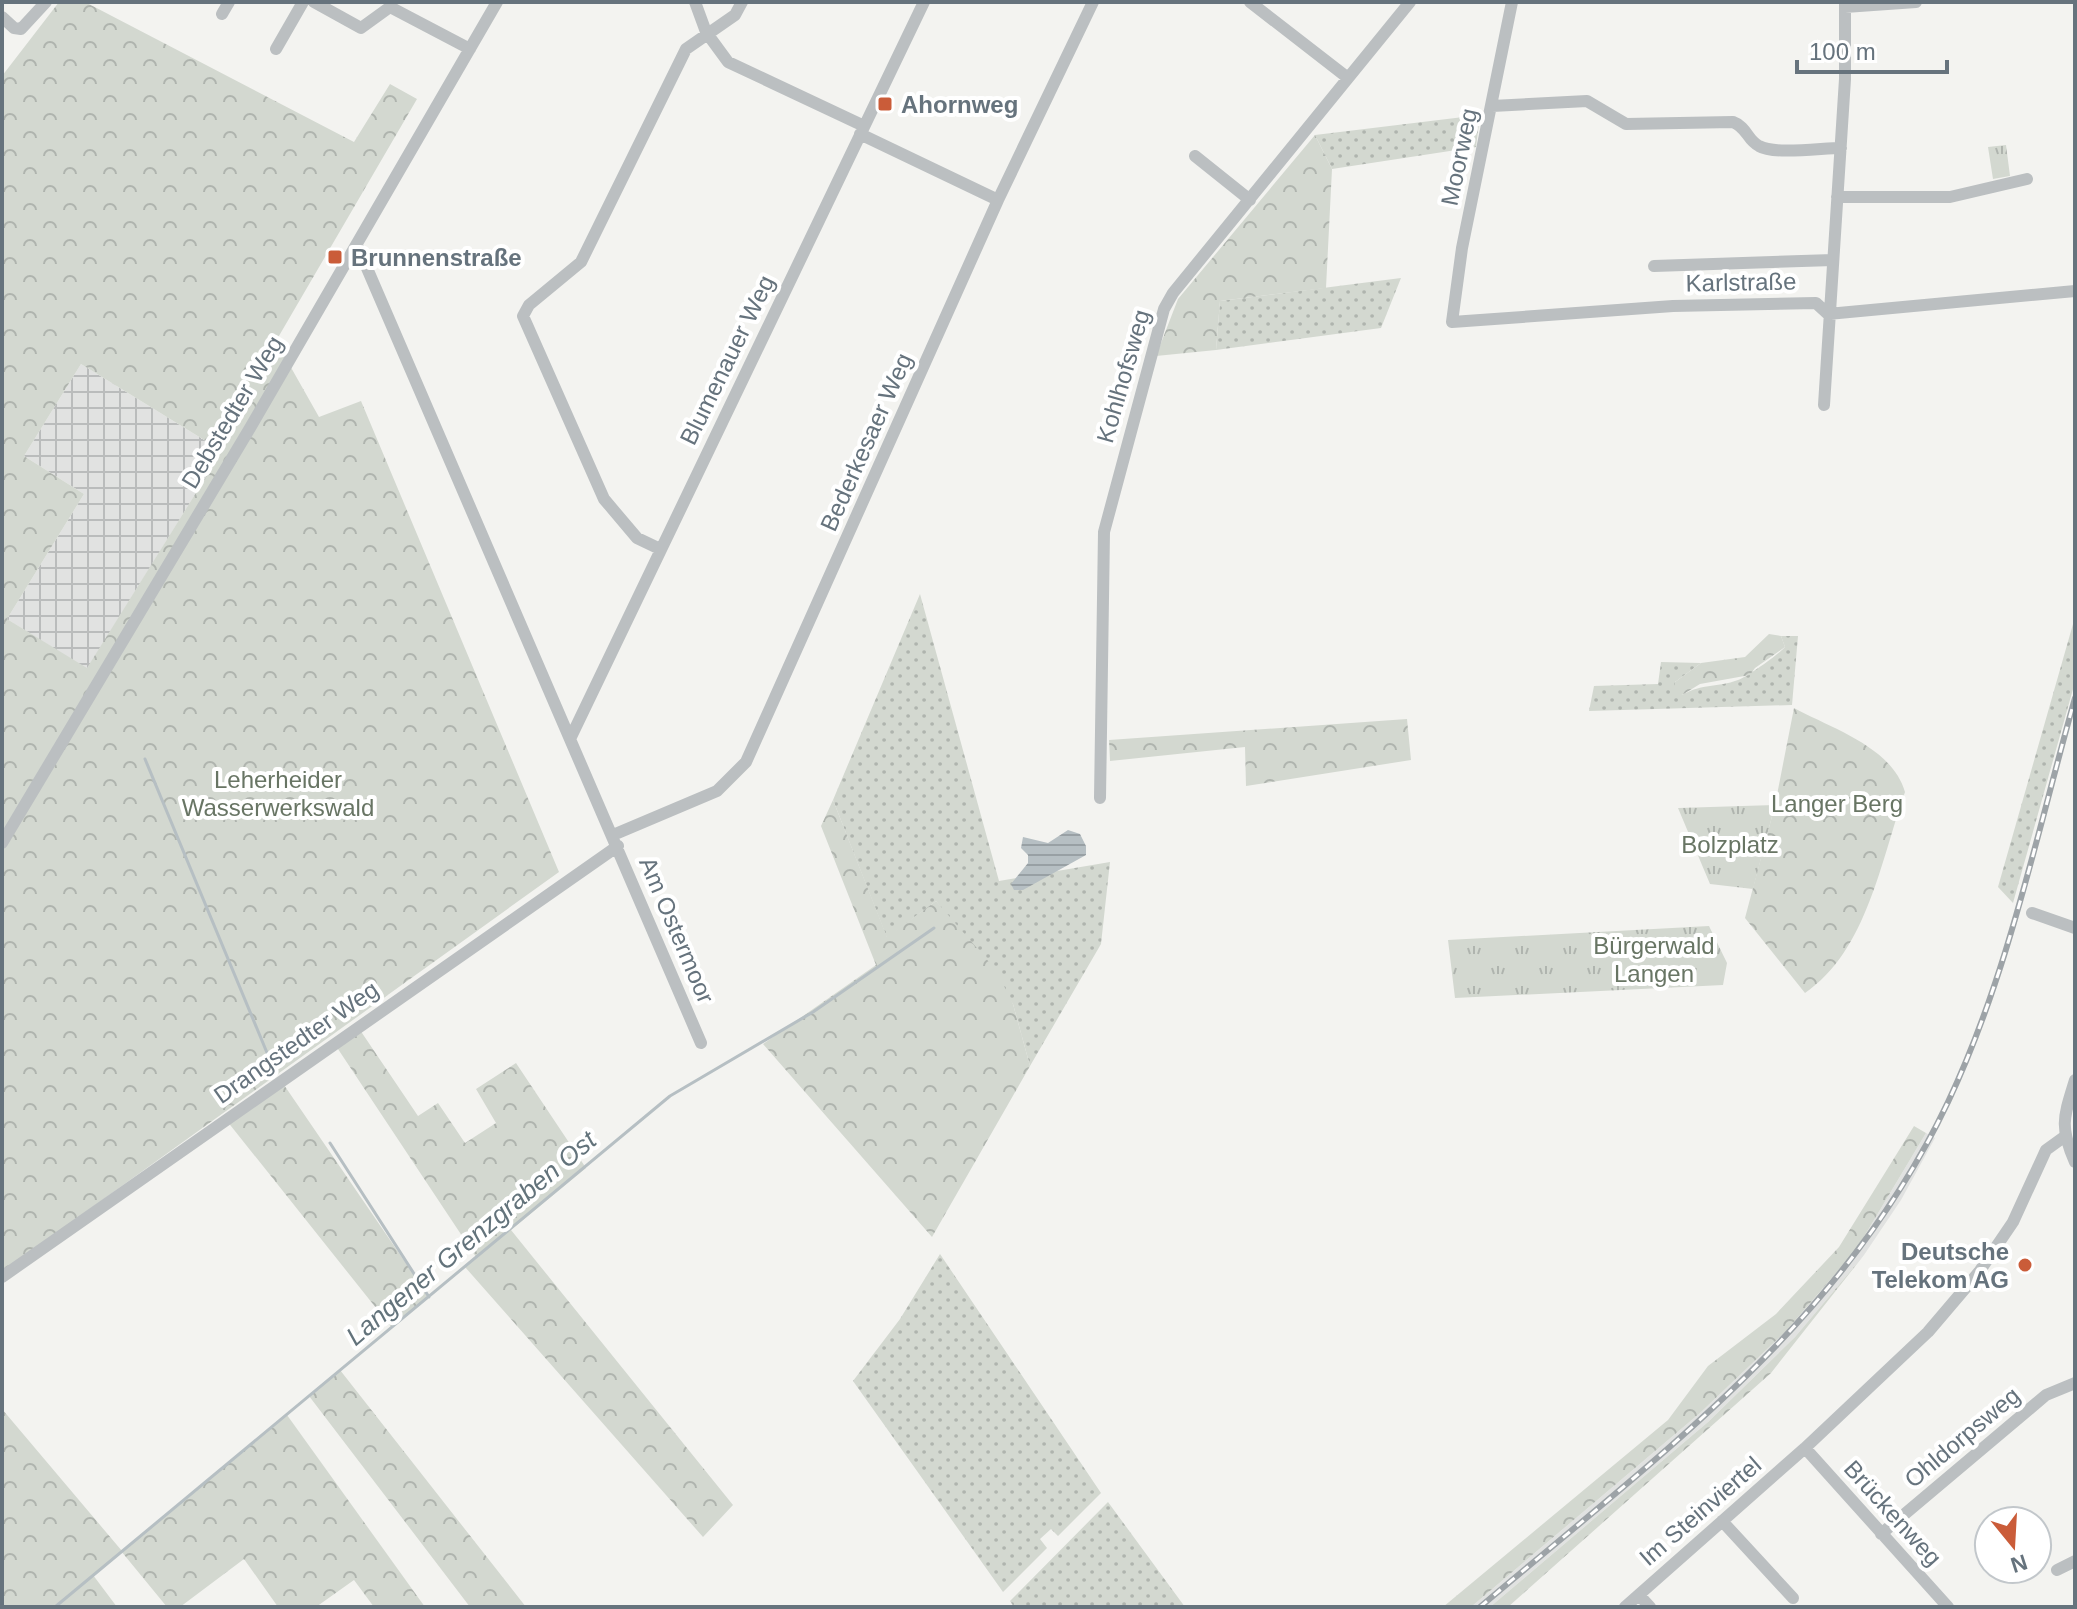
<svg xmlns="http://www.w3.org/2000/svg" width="2077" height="1609" font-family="Arial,sans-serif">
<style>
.built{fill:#e1e2e1}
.industrial{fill:url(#industrial-grid)}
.grass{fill:url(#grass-dots)}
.forest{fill:url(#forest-crowns);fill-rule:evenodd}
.park{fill:url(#park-tufts)}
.water{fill:url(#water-rules)}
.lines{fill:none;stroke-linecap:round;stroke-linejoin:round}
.stream{stroke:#b6bfc3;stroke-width:3}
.street{stroke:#bbbfc1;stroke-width:12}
.rail-casing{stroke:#9da3a7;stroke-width:6}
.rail{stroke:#fff;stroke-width:3;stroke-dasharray:9;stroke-linecap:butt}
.poi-dot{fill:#ca5c39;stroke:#fff;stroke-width:3}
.labels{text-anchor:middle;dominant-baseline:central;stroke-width:8;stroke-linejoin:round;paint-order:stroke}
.poi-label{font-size:24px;font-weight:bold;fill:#66737d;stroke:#fff;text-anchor:start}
.street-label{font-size:24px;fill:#66737d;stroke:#fff}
.park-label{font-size:24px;fill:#687564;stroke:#fff}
.water-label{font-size:26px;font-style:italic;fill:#63737b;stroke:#fff}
</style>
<defs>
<pattern id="industrial-grid" width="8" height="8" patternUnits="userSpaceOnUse" patternTransform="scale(2)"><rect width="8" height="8" fill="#e1e2e1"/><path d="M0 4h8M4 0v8" fill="none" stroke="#babcbc"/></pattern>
<pattern id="grass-dots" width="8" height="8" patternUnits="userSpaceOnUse" patternTransform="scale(2)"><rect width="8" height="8" fill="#d3d8d0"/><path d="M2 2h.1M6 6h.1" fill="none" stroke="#afb4ae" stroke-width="1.8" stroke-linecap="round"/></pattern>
<pattern id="forest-crowns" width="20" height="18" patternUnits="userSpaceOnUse" patternTransform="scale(2)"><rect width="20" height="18" fill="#d3d8d0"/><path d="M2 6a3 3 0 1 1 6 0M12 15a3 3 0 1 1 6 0" fill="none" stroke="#afb4ae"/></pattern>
<pattern id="park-tufts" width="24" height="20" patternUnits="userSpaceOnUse" patternTransform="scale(2)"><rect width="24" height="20" fill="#d3d8d0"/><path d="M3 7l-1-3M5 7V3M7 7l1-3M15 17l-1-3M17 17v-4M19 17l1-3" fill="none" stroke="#afb4ae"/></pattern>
<pattern id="water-rules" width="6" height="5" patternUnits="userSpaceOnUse" patternTransform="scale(2)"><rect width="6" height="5" fill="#b6bfc3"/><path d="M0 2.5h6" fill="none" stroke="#98a0a4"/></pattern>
</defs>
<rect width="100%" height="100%" fill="#f3f3f0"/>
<path class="built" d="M 1926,1133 L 1935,1138 L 1901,1200 L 1864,1255 L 1795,1337 L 1708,1422 L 1490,1607 L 1471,1607 L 1700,1413 L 1786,1331 L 1856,1250 Z"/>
<path class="industrial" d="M 81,364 L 222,451 L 87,669 L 7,619 L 84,494 L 24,456 Z"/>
<path class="grass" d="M 1480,115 L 1476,147 L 1332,169 L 1315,135 Z
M 1401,278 L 1381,328 L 1216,350 L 1220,301 Z
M 920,594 L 999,881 L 1110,862 L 1101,944 L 1030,1066 L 1013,1004 L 936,901 L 887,938 L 833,800 Z
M 2075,617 L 2075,682 L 2013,903 L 1998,887 Z
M 1781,636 L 1798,636 L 1792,705 L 1589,711 L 1594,686 L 1658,684 L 1661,662 L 1701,663 L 1675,682 L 1682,695 C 1703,683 1717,688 1738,680 C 1747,677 1779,654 1785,647 Z
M 940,1254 L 1101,1493 L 1058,1536 L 1051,1529 L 1040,1539 L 1047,1548 L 1003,1592 L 853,1381 L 900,1319 Z
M 1108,1502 L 1185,1607 L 1014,1607 L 1010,1601 Z"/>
<path class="forest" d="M 59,2 L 85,2 L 354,142 L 390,84 L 417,99 L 276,341 L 319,417 L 361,401 L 559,872 L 2,1272 L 2,76 ZM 81,364 L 222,451 L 87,668 L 7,619 L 84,494 L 24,456 Z
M 1315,135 L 1332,169 L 1326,288 L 1220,301 L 1216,350 L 1156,356 L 1178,299 Z
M 1769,634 L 1781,636 L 1785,647 L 1755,668 L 1750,675 L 1700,684 L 1682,695 L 1674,693 L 1675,682 L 1701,663 L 1745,657 Z
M 1794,708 C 1833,729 1892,747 1905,792 C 1881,860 1867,951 1805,993 L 1745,918 L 1775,805 Z
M 1407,719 L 1411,760 L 1246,786 L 1245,747 L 1110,761 L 1109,740 Z
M 833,800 L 887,937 L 936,901 L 996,970 L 1013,1004 L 1030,1066 L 932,1237 L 763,1044 L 876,965 L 821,826 Z
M 360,1030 L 418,1116 L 438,1103 L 465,1143 L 496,1123 L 476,1089 L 516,1063 L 586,1168 L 511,1230 L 733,1505 L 703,1537 L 465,1267 L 476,1257 L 336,1046 Z
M 282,1082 L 429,1297 L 392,1328 L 227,1121 Z
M 1914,1126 L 1926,1133 L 1856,1250 L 1786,1331 L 1700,1413 L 1471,1607 L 1443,1607 L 1668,1420 L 1708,1366 L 1776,1314 L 1839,1247 Z
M 1864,1255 L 1771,1373 L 1508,1607 L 1490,1607 L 1708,1422 L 1795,1337 Z
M 340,1370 L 526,1607 L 470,1607 L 309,1396 Z
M 2,1409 L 122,1551 L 287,1415 L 425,1607 L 374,1607 L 354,1580 L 316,1607 L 278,1607 L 244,1559 L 180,1607 L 167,1607 L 121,1551 L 93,1575 L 117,1607 L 2,1607 Z"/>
<path class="park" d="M 2006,145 L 2010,176 L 1993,179 L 1988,147 Z
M 1775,805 L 1753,889 L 1710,884 L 1678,808 Z
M 1709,926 L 1727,963 L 1723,985 L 1455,998 L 1448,940 Z"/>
<path class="water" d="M 1068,830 L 1080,834 L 1086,846 L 1086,855 L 1023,890 L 1014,890 L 1011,884 L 1028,863 L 1028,855 L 1021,848 L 1023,837 L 1048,843 Z"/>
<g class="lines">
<path class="stream" d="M 145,759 L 275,1072
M 330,1143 L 429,1297
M 55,1607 L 670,1096 L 813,1012 L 934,928"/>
<path class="street" d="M 314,2 L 361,28 L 390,7 L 470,49
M 695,2 L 706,32 L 728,62 L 864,126
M 1250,2 L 1348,78
M 1512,2 L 1462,248 L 1452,322 L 1673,306 L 1816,303 L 1828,314 L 2075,291
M 1845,7 L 1916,2
M 222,14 L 229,2
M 2,17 L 14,28 L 21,29 L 46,2
M 276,49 L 303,2
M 1492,106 L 1587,101 L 1626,124 L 1733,122 C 1747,127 1747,140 1759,146 C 1774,155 1822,148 1841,148
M 860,134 L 998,200
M 1195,156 L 1250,200
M 1837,197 L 1950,197 L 2027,179
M 357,245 L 701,1043
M 1654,266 L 1833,260
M 1824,405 L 1845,79 L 1845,2
M 660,549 L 637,538 L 604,499 L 523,316 L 529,305 L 581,262 L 686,49 L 735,15 L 742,2
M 571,737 L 924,2
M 1100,798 L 1104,532 L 1164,309 L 1173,293 L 1410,2
M 613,835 L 717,791 L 746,762 L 998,200 L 1093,2
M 2,843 L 250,428 L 497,2
M 2032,913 L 2075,928
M 2075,1080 C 2064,1116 2059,1126 2075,1162
M 2,1277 L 618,846
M 1805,1448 L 1948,1607
M 1722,1521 L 1793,1598
M 1881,1534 L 2046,1395 L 2075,1383
M 2057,1570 L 2075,1561
M 1639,1595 L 1650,1607
M 1625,1607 L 1805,1448 L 1928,1332 L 1979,1272 L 2013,1222 L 2046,1150 L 2064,1137"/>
<g class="rail-casing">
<path id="rail" d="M 1480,1607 C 1660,1454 1844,1322 1948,1102 C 2008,975 2037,833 2075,698"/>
</g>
<use href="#rail" class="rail"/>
</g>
<g class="poi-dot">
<rect x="877" y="96" width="16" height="16" rx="4"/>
<rect x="327" y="249" width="16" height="16" rx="4"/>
<circle cx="2025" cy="1265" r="8"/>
</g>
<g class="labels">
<g class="poi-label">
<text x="901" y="104">Ahornweg</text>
<text x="351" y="257">Brunnenstraße</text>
<text x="2009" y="1251" text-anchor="end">Deutsche<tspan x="2009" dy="28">Telekom AG</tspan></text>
</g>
<g class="street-label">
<text transform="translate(1459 157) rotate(-78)">Moorweg</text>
<text transform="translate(1741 282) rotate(-1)">Karlstraße</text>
<text transform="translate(727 360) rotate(-64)">Blumenauer Weg</text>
<text transform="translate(1123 376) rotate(-74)">Kohlhofsweg</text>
<text transform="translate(232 412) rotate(-59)">Debstedter Weg</text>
<text transform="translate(866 442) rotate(-66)">Bederkesaer Weg</text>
<text transform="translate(677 930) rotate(67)">Am Ostermoor</text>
<text transform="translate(296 1042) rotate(-35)">Drangstedter Weg</text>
<text transform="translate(1962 1437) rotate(-40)">Ohldorpsweg</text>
<text transform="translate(1700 1511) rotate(-41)">Im Steinviertel</text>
<text transform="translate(1893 1513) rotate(48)">Brückenweg</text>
</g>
<g class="park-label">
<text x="278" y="779">Leherheider<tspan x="278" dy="28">Wasserwerkswald</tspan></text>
<text x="1837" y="803">Langer Berg</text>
<text x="1730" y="844">Bolzplatz</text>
<text x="1654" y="945">Bürgerwald<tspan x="1654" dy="28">Langen</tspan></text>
</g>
<g class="water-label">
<text transform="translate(471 1238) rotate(-40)">Langener Grenzgraben Ost</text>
</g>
</g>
<rect width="2077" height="1609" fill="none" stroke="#66737d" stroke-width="8"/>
<g transform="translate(2013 1545) rotate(162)"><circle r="38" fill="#ffffff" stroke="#c2c7cb" stroke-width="2"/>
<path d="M0-6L14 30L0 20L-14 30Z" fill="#ca5c39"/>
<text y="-12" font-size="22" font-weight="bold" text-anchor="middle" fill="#66737d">N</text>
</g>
<path d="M1797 60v12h150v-12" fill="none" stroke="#66737d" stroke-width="4"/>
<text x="1809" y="60" font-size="24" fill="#66737d" stroke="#ffffff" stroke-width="6" paint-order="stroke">100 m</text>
</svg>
